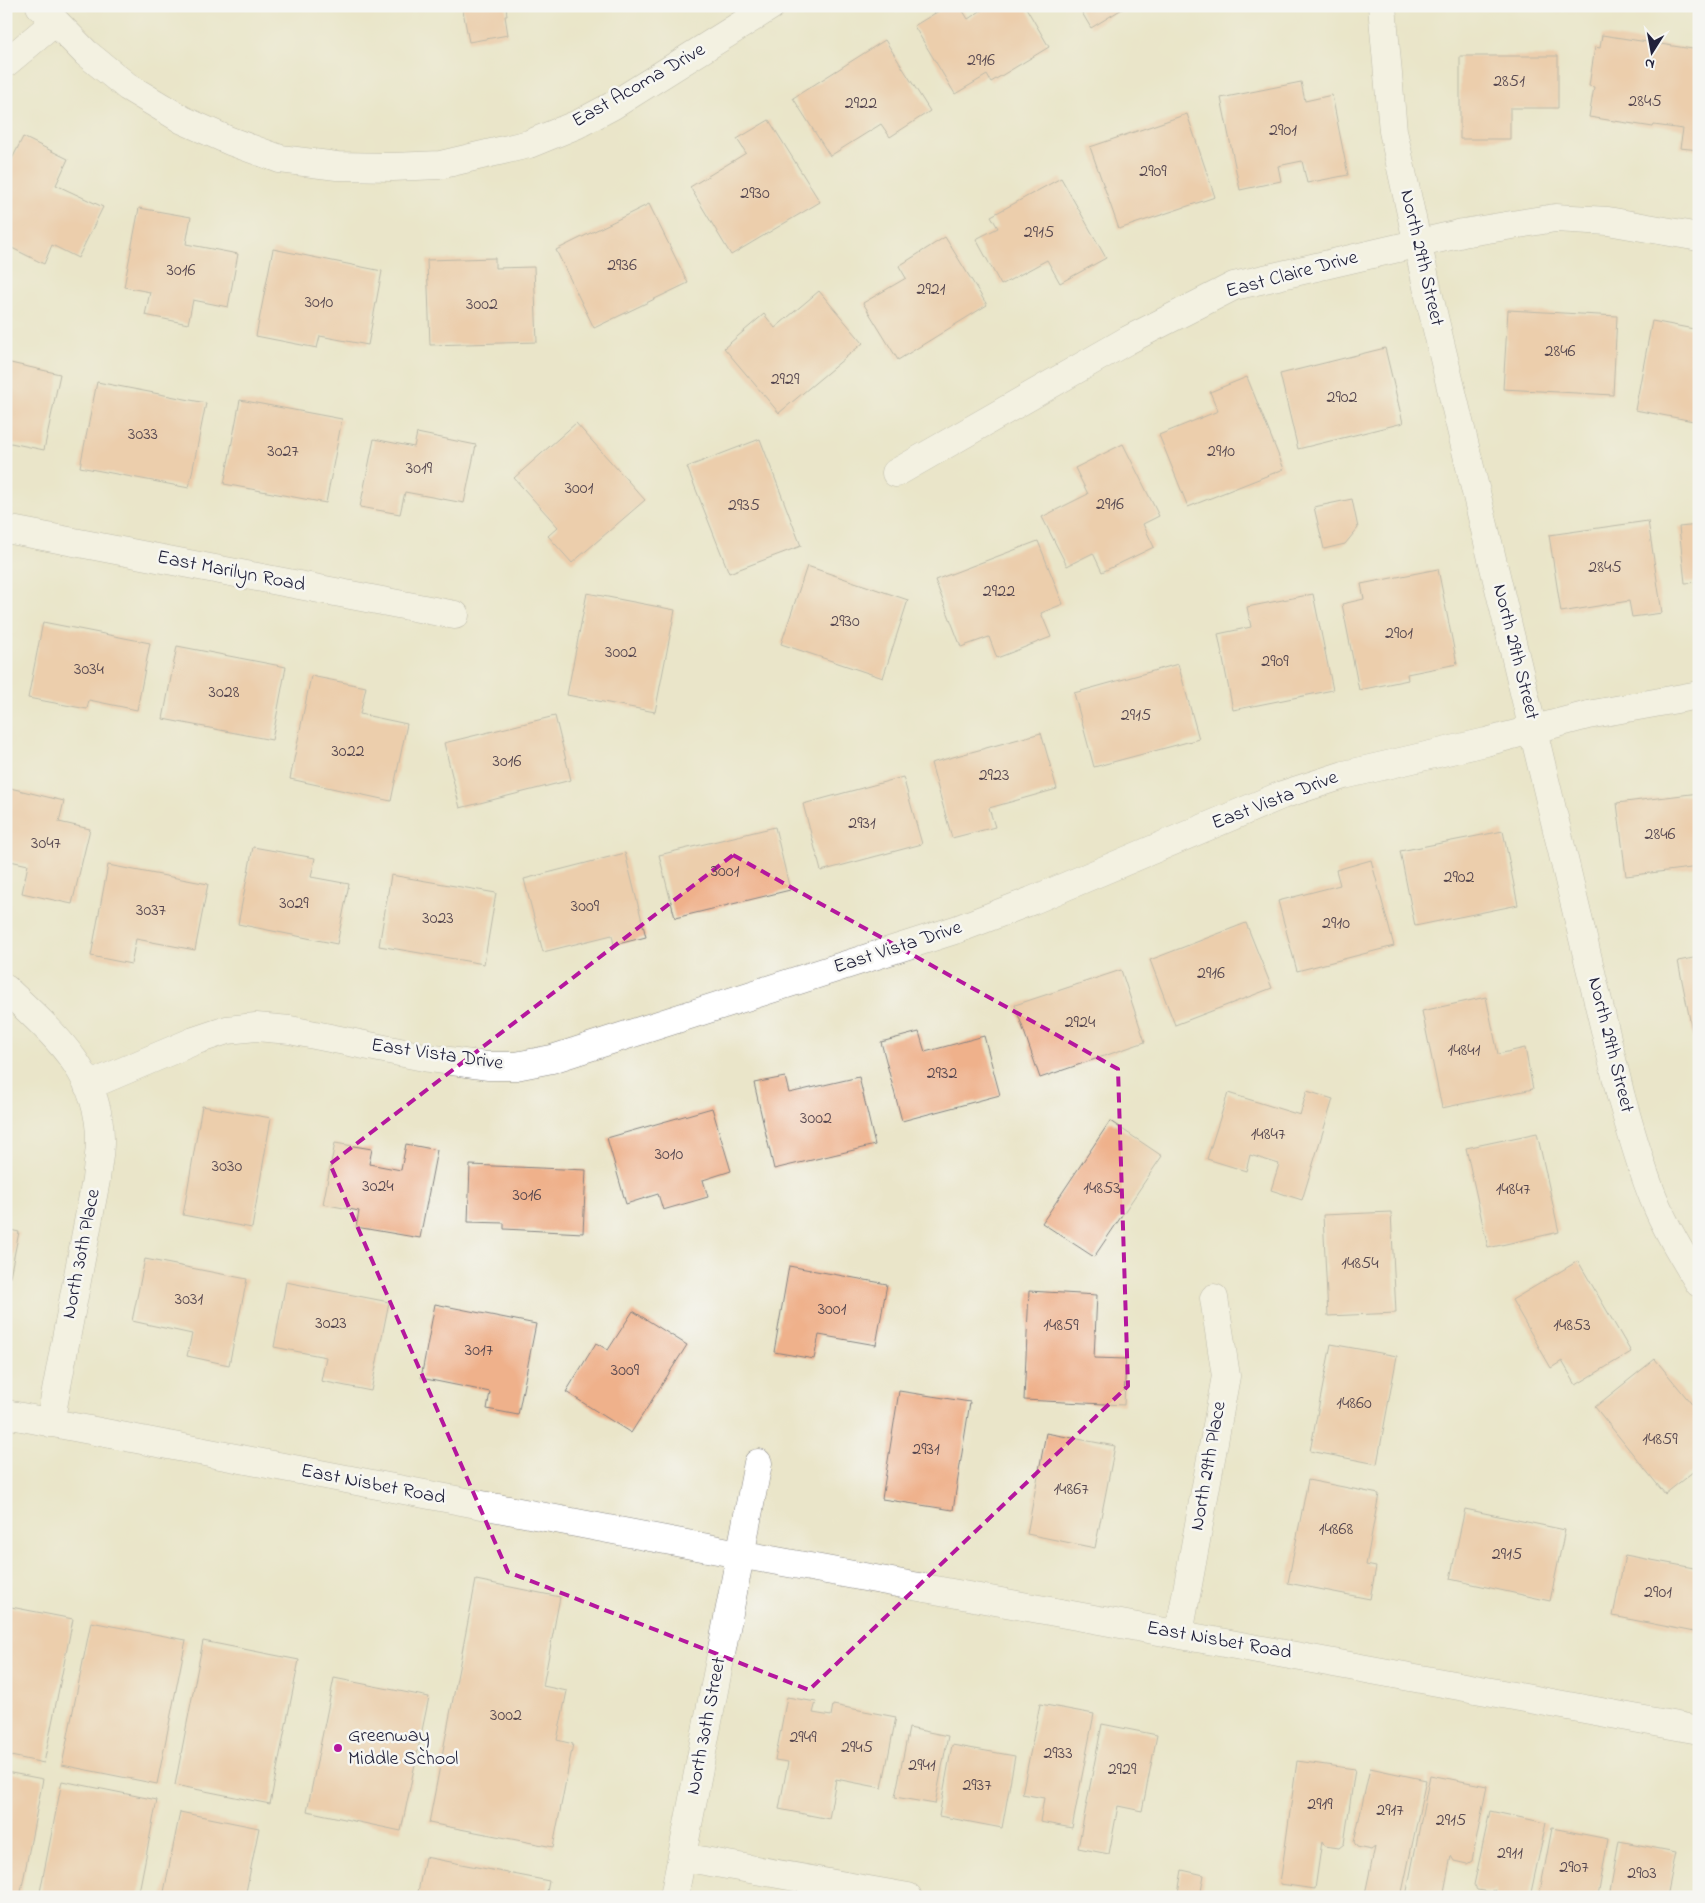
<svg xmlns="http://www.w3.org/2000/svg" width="1705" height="1903" font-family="'Indie Flower',sans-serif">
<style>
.building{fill:#efb18b}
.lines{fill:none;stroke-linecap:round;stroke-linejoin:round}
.minor-casing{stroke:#868482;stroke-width:29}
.minor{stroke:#fff;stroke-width:28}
.marked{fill:none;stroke:#b5179e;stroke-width:4;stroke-dasharray:10 6;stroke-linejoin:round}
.poi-dot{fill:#b5179e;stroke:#f6f6f2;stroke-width:2}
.labels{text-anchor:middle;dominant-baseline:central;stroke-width:5;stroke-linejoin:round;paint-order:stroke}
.number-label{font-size:18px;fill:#55464f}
.street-label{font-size:20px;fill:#22223b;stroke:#f6f6f2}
.poi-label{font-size:20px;fill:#22223b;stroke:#f6f6f2;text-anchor:start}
</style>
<rect width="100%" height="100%" fill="#f6f6f2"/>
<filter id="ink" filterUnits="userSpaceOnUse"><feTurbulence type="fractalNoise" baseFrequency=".02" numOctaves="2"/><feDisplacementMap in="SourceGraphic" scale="10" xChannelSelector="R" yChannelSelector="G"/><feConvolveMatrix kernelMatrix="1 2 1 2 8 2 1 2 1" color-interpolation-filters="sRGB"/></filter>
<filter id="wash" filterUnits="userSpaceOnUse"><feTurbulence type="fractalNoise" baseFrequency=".0096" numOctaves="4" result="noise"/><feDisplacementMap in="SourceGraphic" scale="20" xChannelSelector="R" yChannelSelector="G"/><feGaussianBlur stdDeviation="1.12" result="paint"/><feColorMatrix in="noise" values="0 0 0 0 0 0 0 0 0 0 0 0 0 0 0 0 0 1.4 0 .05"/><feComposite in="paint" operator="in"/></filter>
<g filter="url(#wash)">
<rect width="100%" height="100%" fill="#eae5c9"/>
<g id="blocks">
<path class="building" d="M 462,6 L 506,6 L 507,16 L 505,16 L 508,35 L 469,42 Z
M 947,6 L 960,6 L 968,19 L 988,6 L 1025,6 L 1049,47 L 991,82 L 987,75 L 955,94 L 914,26 Z
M 1078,6 L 1127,6 L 1091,28 Z
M 1602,35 L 1699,50 L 1699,150 L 1680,148 L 1683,129 L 1654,125 L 1653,127 L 1589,117 L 1594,87 L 1589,86 L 1595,47 L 1600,48 Z
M 885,40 L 930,111 L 890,137 L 881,124 L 830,156 L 793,98 Z
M 1460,56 L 1558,56 L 1558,108 L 1510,108 L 1510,139 L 1460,139 Z
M 1301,82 L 1305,101 L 1332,95 L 1348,175 L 1307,183 L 1302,161 L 1278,166 L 1281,181 L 1240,190 L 1221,98 Z
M 1187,114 L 1215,197 L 1119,229 L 1090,147 Z
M 769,120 L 820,202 L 731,255 L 690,187 L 746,153 L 737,139 Z
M 23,137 L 68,159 L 56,185 L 103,207 L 78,258 L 52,245 L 44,264 L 6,245 L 6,171 Z
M 1061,178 L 1106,258 L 1060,283 L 1047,260 L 1001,285 L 976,239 L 998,228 L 991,216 Z
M 649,204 L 688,283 L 594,328 L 556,250 Z
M 139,208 L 191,217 L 186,244 L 238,254 L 228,307 L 193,300 L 188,324 L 145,315 L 150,292 L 124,287 Z
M 945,237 L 987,305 L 898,360 L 863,303 L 906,278 L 899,266 Z
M 273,249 L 382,271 L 368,345 L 320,336 L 317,348 L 256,336 Z
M 495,258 L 495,268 L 534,267 L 537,342 L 430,345 L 427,260 Z
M 819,291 L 863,343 L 779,413 L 724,348 L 764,314 L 775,328 Z
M 1508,310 L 1617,316 L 1613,395 L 1503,389 Z
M 1652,321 L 1699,330 L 1699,422 L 1635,410 Z
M 1385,348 L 1403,423 L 1298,449 L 1280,374 Z
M 6,362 L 60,374 L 44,450 L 6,442 Z
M 1247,377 L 1284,469 L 1188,507 L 1159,435 L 1218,411 L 1210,392 Z
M 97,382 L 206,403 L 189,488 L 80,467 Z
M 240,400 L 342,419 L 326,503 L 224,484 Z
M 576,423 L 645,500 L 572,563 L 548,536 L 558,527 L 514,478 Z
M 417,433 L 476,445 L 464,503 L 405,492 L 400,514 L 360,507 L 374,439 L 414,447 Z
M 760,439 L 801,546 L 729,573 L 687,467 Z
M 1123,444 L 1159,516 L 1143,524 L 1154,547 L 1102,572 L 1093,553 L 1067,566 L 1042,517 L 1088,494 L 1075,468 Z
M 1352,499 L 1358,528 L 1345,544 L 1324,549 L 1314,507 Z
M 1648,521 L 1662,613 L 1632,617 L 1629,601 L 1561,612 L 1549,535 Z
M 1699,525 L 1699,582 L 1685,583 L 1679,527 Z
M 1038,541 L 1063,604 L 1041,613 L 1051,637 L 997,658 L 989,637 L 961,647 L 935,580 Z
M 807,566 L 908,600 L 883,678 L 781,644 Z
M 1438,569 L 1457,664 L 1407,674 L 1408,680 L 1359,690 L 1342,604 L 1364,599 L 1361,584 Z
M 587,593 L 675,610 L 655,712 L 567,695 Z
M 1313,594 L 1333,690 L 1233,710 L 1218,634 L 1251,627 L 1247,607 Z
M 43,622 L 150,643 L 137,710 L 89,700 L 87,709 L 28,698 Z
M 177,646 L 286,667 L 272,740 L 163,719 Z
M 1178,664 L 1199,739 L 1094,767 L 1074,693 Z
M 311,676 L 366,687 L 360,714 L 407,724 L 391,801 L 290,779 Z
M 555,716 L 571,780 L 460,808 L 444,743 Z
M 1041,733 L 1057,789 L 989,808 L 995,827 L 952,838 L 931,763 Z
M 903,777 L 922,844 L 821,871 L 803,804 Z
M 6,787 L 64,801 L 59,822 L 90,829 L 72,904 L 22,893 L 28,865 L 6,860 Z
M 1699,793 L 1699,867 L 1626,876 L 1617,803 Z
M 775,827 L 790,890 L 675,918 L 659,855 Z
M 1503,831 L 1518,905 L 1415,926 L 1400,851 Z
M 253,847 L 315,858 L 311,877 L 349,884 L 337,944 L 238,924 Z
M 625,853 L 646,937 L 614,945 L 612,935 L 543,952 L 524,879 Z
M 1371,860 L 1394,946 L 1297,971 L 1278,901 L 1340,885 L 1336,870 Z
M 108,865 L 208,884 L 195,950 L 136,939 L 131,964 L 91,956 Z
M 391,875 L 496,893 L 484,964 L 379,946 Z
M 1246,923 L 1272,988 L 1175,1025 L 1150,960 Z
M 1699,957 L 1699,1044 L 1695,1045 L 1678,961 Z
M 1121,970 L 1145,1042 L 1040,1078 L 1015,1005 Z
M 1486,997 L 1498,1054 L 1525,1048 L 1533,1089 L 1442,1108 L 1422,1011 Z
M 919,1032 L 925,1052 L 984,1036 L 1000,1095 L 902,1121 L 881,1042 Z
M 785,1077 L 789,1093 L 859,1077 L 875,1145 L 774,1169 L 754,1083 Z
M 1307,1091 L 1333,1099 L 1302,1200 L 1271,1190 L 1279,1164 L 1250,1155 L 1246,1171 L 1207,1159 L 1228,1093 L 1300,1115 Z
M 202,1106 L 271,1118 L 252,1228 L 183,1215 Z
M 712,1108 L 731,1171 L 703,1180 L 708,1197 L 663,1210 L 658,1194 L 626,1204 L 607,1138 Z
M 1110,1121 L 1162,1156 L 1094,1257 L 1042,1223 Z
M 1537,1133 L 1559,1232 L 1488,1248 L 1466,1148 Z
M 335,1143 L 372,1149 L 369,1164 L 401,1170 L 406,1144 L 437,1150 L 420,1238 L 356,1227 L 359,1211 L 323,1204 Z
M 470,1165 L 586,1170 L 583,1233 L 504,1229 L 504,1223 L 468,1222 Z
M 1391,1212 L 1396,1313 L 1328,1316 L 1323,1215 Z
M 6,1229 L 19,1232 L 7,1291 L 6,1291 Z
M 145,1259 L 247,1279 L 229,1365 L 187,1356 L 192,1334 L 132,1321 Z
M 1578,1261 L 1631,1352 L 1576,1385 L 1562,1361 L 1551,1368 L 1512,1300 Z
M 789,1266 L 887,1284 L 876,1345 L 819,1335 L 814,1359 L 774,1352 Z
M 286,1282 L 389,1302 L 371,1391 L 321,1381 L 326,1357 L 274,1347 Z
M 1029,1291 L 1097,1295 L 1094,1358 L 1126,1359 L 1124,1405 L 1024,1400 Z
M 435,1304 L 536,1324 L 518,1415 L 487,1409 L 490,1392 L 421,1378 Z
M 633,1311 L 687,1345 L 631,1433 L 566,1392 L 596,1343 L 608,1350 Z
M 1331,1344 L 1397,1356 L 1377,1464 L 1310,1451 Z
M 1655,1359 L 1699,1413 L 1699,1467 L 1665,1494 L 1595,1407 Z
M 899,1391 L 970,1402 L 953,1510 L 882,1499 Z
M 1046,1433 L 1115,1446 L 1095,1548 L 1027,1534 Z
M 1308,1480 L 1379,1494 L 1366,1565 L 1376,1567 L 1370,1599 L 1288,1583 Z
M 1465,1509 L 1565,1530 L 1550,1601 L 1450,1579 Z
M 1625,1555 L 1699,1569 L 1699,1633 L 1613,1616 Z
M 476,1580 L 560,1597 L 543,1686 L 567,1691 L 557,1740 L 573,1744 L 553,1847 L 429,1823 Z
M 6,1606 L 73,1619 L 44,1763 L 6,1755 Z
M 91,1622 L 186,1640 L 157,1784 L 62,1765 Z
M 203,1641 L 299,1660 L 270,1804 L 175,1785 Z
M 334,1678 L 429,1697 L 401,1831 L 307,1811 Z
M 787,1697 L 816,1702 L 813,1713 L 831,1716 L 833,1705 L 896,1717 L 882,1788 L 836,1779 L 829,1819 L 779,1809 L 788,1762 L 775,1760 Z
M 1040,1704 L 1094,1714 L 1072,1828 L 1040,1822 L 1044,1798 L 1022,1794 Z
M 1102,1724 L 1157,1735 L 1142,1811 L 1118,1806 L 1109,1854 L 1078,1848 Z
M 909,1728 L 948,1736 L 935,1804 L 895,1797 Z
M 952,1745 L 1015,1756 L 1002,1828 L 939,1816 Z
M 1297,1761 L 1355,1769 L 1344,1844 L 1339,1848 L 1325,1846 L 1322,1841 L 1315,1889 L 1280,1884 Z
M 1370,1768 L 1426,1780 L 1401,1897 L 1378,1897 L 1365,1894 L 1375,1847 L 1371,1850 L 1357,1847 L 1354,1842 Z
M 6,1772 L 43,1779 L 20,1897 L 6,1897 Z
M 1430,1775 L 1487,1786 L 1472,1861 L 1467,1864 L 1454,1861 L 1451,1856 L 1443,1897 L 1409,1897 L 1406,1896 Z
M 62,1781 L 157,1800 L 138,1897 L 39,1897 Z
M 1490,1811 L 1546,1823 L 1530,1897 L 1494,1897 L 1496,1889 L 1491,1892 L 1477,1890 L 1474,1885 Z
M 180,1812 L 259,1828 L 245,1897 L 163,1897 Z
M 1552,1828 L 1608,1839 L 1598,1897 L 1539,1897 Z
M 1619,1841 L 1676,1852 L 1667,1897 L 1609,1897 Z
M 425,1857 L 549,1881 L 546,1897 L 417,1897 Z
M 1182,1870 L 1204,1875 L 1200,1897 L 1178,1893 Z"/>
</g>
</g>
<g filter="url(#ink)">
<use href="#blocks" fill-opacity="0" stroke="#868482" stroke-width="1"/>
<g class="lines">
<g class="minor-casing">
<path id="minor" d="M 40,6 L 86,53 L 128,87 L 183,120 L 230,141 L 280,159 L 337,166 L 393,167 L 440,165 L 478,156 L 529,144 L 578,124 L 612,106 L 771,6
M 1382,6 L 1393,131 L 1429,296 L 1621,1097 C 1631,1131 1640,1165 1653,1197 C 1665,1227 1682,1255 1699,1283
M 6,63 L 55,22
M 896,473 L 1128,340 L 1234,286 L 1463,233 L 1555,218 L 1608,221 L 1699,237
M 6,529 L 455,615
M 6,989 C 52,1033 101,1072 100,1142 C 100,1154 97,1167 96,1180 L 50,1423
M 88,1086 L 194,1041 L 227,1030 L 256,1027 L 290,1030 L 429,1058 L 487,1066 L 516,1066 L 552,1059 L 958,929 L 1031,901 L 1282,795 L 1344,775 L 1486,742 L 1588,715 L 1699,695
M 6,1414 L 739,1554 L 1699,1730
M 1179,1634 L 1226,1376 L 1214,1298
M 682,1857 L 908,1897
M 674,1897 L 758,1463"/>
</g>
<use href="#minor" class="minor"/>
</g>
</g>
<path d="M0 0H1705V1903H0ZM 733,855 L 1118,1069 L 1128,1386 L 809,1690 L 508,1572 L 330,1164 Z" fill="#eae5c9" fill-opacity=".55" fill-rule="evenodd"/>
<path class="marked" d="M 733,855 L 1118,1069 L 1128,1386 L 809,1690 L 508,1572 L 330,1164 Z"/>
<circle class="poi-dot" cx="338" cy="1748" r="5"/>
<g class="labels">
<g class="number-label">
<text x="981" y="61">2916</text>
<text x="1509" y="82">2851</text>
<text x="1645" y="102">2845</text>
<text x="861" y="104">2922</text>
<text x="1283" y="131">2901</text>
<text x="1153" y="172">2909</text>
<text x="755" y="194">2930</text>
<text x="1039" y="233">2915</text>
<text x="622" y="266">2936</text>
<text x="181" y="271">3016</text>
<text x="931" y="290">2921</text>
<text x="319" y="303">3010</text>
<text x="482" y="305">3002</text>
<text x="1560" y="352">2846</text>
<text x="785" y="380">2929</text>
<text x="1342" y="398">2902</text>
<text x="143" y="435">3033</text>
<text x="283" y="452">3027</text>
<text x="1221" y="452">2910</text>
<text x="419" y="469">3019</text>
<text x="579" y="489">3001</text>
<text x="1110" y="505">2916</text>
<text x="744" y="506">2935</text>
<text x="1605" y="568">2845</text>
<text x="999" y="592">2922</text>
<text x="845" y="622">2930</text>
<text x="1399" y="634">2901</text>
<text x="621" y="653">3002</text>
<text x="1275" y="662">2909</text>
<text x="89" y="670">3034</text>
<text x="224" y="693">3028</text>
<text x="1136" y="716">2915</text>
<text x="348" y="752">3022</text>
<text x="507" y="762">3016</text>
<text x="994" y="776">2923</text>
<text x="862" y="824">2931</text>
<text x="1660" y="835">2846</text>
<text x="46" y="844">3047</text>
<text x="725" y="872">3001</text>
<text x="1459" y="878">2902</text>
<text x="294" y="904">3029</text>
<text x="585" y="907">3009</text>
<text x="151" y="911">3037</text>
<text x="438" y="919">3023</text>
<text x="1336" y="924">2910</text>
<text x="1211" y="974">2916</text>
<text x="1080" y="1023">2924</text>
<text x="1464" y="1051">14841</text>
<text x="942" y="1074">2932</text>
<text x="816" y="1119">3002</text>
<text x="1268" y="1135">14847</text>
<text x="669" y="1155">3010</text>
<text x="227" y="1167">3030</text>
<text x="378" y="1187">3024</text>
<text x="1102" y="1189">14853</text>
<text x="1513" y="1190">14847</text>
<text x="527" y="1196">3016</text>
<text x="1360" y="1264">14854</text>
<text x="189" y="1300">3031</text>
<text x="832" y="1310">3001</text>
<text x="331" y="1324">3023</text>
<text x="1061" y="1326">14859</text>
<text x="1572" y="1326">14853</text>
<text x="479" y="1351">3017</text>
<text x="625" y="1371">3009</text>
<text x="1354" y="1404">14860</text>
<text x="1660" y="1440">14859</text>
<text x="926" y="1450">2931</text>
<text x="1071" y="1490">14867</text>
<text x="1336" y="1530">14868</text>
<text x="1507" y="1555">2915</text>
<text x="1658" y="1593">2901</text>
<text x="506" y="1716">3002</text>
<text x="803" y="1738">2949</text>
<text x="857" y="1748">2945</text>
<text x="1058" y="1754">2933</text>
<text x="922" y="1766">2941</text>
<text x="1122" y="1770">2929</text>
<text x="977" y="1786">2937</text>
<text x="1320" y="1805">2919</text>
<text x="1390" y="1811">2917</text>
<text x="1451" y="1821">2915</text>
<text x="1510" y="1854">2911</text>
<text x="1574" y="1868">2907</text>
<text x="1642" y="1874">2903</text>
</g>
<g class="street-label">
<text transform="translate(639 86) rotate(-30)">East Acoma Drive</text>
<text transform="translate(1421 258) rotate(77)">North 29th Street</text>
<text transform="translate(1292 275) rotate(-15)">East Claire Drive</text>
<text transform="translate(231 572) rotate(11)">East Marilyn Road</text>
<text transform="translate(1515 652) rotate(76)">North 29th Street</text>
<text transform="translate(1275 801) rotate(-21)">East Vista Drive</text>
<text transform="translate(898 948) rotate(-18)">East Vista Drive</text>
<text transform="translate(1610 1045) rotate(76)">North 29th Street</text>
<text transform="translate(437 1055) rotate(8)">East Vista Drive</text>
<text transform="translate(82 1254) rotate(-79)">North 30th Place</text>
<text transform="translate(1209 1466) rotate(-80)">North 29th Place</text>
<text transform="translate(373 1485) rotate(11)">East Nisbet Road</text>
<text transform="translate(1219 1641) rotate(10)">East Nisbet Road</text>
<text transform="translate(707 1726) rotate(-79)">North 30th Street</text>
</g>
<g class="poi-label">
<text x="348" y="1736">Greenway<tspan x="348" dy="23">Middle School</tspan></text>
</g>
</g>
<rect width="1705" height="1903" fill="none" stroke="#f6f6f2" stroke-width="25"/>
<g transform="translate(1652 52) rotate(191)" stroke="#f6f6f2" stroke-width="4" paint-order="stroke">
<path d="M0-4L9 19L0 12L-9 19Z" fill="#22223b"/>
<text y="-8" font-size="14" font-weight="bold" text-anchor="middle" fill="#22223b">N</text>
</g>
</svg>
